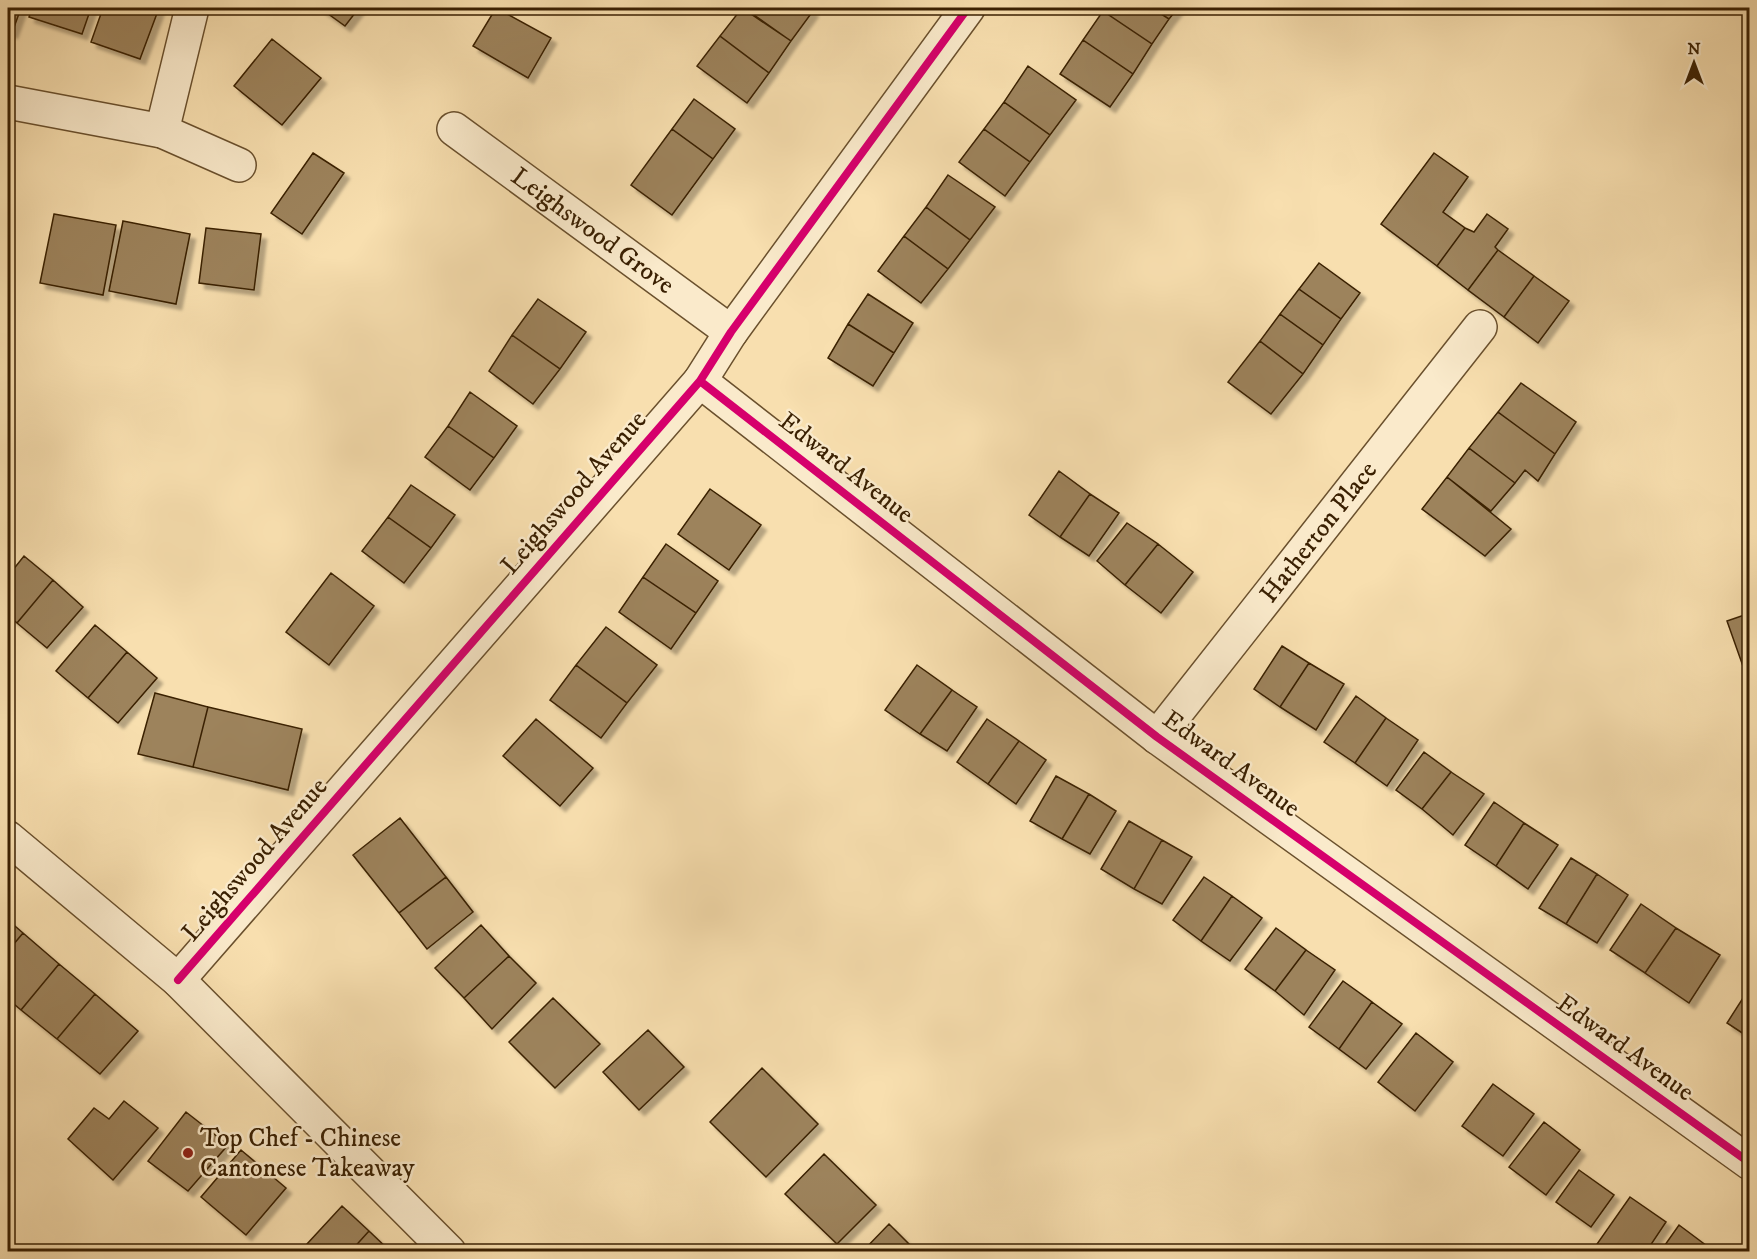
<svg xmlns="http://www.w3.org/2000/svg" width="1757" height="1259" font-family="'IM FELL DW Pica',serif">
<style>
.building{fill:#9d835c;stroke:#3a2002;stroke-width:1.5;filter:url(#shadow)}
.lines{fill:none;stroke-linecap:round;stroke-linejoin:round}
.minor-casing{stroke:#6a502d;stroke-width:36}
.minor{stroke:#faeacb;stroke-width:33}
.cycleway-casing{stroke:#faeacb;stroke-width:11}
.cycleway{stroke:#d6006c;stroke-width:8}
.poi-dot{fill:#8f2418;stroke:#faeacb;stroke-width:2}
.labels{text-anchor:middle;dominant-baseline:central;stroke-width:5;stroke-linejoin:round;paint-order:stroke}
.street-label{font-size:26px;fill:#3a2002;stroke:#faeacb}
.poi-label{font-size:26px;fill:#3a2002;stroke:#faeacb;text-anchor:start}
</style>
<defs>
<filter id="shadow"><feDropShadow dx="5.5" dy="5.5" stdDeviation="1.5" flood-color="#0004"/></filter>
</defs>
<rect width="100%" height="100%" fill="#f8dfaf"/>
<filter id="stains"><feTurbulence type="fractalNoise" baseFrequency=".00333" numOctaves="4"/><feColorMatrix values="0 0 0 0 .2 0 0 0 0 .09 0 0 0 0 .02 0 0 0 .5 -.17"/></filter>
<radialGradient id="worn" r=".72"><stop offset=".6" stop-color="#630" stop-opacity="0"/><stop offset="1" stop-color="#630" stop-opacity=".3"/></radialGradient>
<path class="building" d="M 8,8 L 21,8 L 12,33 L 8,31 Z
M 32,8 L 91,8 L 82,34 L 29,17 Z
M 103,8 L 125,8 L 133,11 L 134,8 L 159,8 L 140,59 L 91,42 Z
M 320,8 L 359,8 L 345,26 Z
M 496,8 L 551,38 L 528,78 L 473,46 Z
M 742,8 L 791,41 L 769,73 L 720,36 Z
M 744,8 L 808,8 L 813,11 L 791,41 Z
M 1105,8 L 1152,8 L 1169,19 L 1152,44 L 1103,11 Z
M 1152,8 L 1178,8 L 1169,19 Z
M 1103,11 L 1152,44 L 1133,74 L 1083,40 Z
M 720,36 L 769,73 L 747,103 L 697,66 Z
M 272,39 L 321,78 L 282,125 L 234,86 Z
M 1083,40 L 1133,74 L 1110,107 L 1060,74 Z
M 1028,66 L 1076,100 L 1050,135 L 1004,102 Z
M 694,99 L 735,129 L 713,159 L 672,129 Z
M 1004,102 L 1050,135 L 1030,162 L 984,129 Z
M 672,129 L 713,159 L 672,215 L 631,185 Z
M 984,129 L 1030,162 L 1005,196 L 959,162 Z
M 313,153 L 344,173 L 302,234 L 271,213 Z
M 1434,153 L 1468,177 L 1443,212 L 1465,228 L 1437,266 L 1381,224 Z
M 948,175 L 995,207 L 970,240 L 926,207 Z
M 926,207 L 970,240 L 948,269 L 904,236 Z
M 54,214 L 116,225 L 103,295 L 40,283 Z
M 1487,214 L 1508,229 L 1495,247 L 1498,250 L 1468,290 L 1437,266 L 1465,228 L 1474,232 Z
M 123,221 L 190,234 L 176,304 L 109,291 Z
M 206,228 L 261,234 L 254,290 L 199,283 Z
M 904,236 L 948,269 L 921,303 L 878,271 Z
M 1498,250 L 1534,276 L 1504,317 L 1468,290 Z
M 1319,263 L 1360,293 L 1341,319 L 1299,289 Z
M 1534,276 L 1569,301 L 1538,343 L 1504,317 Z
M 1299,289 L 1341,319 L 1323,345 L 1280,314 Z
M 868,294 L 913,323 L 894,353 L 848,324 Z
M 538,299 L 586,332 L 560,369 L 512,335 Z
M 1280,314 L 1323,345 L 1303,374 L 1260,341 Z
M 848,324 L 894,353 L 873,386 L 828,358 Z
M 512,335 L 560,369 L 533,404 L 489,371 Z
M 1260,341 L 1303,374 L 1271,414 L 1228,382 Z
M 1521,383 L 1576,422 L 1555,454 L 1498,412 Z
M 470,392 L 517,426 L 494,458 L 448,426 Z
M 1498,412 L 1555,454 L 1538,481 L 1525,470 L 1515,483 L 1469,448 Z
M 448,426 L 494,458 L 470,490 L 425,457 Z
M 1469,448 L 1515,483 L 1491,511 L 1447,477 Z
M 1059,471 L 1090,494 L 1060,537 L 1029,515 Z
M 1447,477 L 1511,529 L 1485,556 L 1422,509 Z
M 411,485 L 455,515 L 431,548 L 388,517 Z
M 710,489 L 761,525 L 729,570 L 678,534 Z
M 1090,494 L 1119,513 L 1089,556 L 1060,537 Z
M 388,517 L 431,548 L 404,583 L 362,551 Z
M 1127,523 L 1158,544 L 1125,585 L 1097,561 Z
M 666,544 L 718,581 L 696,613 L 643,577 Z
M 1158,544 L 1193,572 L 1161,613 L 1125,585 Z
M 24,556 L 53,580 L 17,623 L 8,615 L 8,576 Z
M 331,573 L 374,606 L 329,665 L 286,632 Z
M 643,577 L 696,613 L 671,649 L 619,612 Z
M 53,580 L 83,607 L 47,648 L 17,623 Z
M 1750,613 L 1750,671 L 1745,672 L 1727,621 Z
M 95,625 L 127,652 L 88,698 L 56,671 Z
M 606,627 L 657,665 L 627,703 L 576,665 Z
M 1282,646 L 1309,663 L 1280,707 L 1254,689 Z
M 127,652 L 157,678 L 118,723 L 88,698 Z
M 1309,663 L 1344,684 L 1316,730 L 1280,707 Z
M 576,665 L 627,703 L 601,738 L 550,700 Z
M 917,665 L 952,690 L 920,734 L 885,710 Z
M 952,690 L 977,707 L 947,751 L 920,734 Z
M 155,693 L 208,707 L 193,767 L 138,754 Z
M 1356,696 L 1386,718 L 1355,763 L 1324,742 Z
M 208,707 L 302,729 L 288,790 L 193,767 Z
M 1386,718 L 1418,740 L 1387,786 L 1355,763 Z
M 536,719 L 593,768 L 560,806 L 503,756 Z
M 987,719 L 1019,741 L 988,784 L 957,762 Z
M 1019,741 L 1046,760 L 1016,804 L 988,784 Z
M 1424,752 L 1451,772 L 1422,809 L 1396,790 Z
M 1451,772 L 1484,794 L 1453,835 L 1422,809 Z
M 1056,776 L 1089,794 L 1062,839 L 1030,821 Z
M 1089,794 L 1116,811 L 1090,854 L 1062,839 Z
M 1494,802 L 1524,823 L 1496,866 L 1465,845 Z
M 400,818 L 446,877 L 399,913 L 353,855 Z
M 1129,821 L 1162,840 L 1134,889 L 1101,869 Z
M 1524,823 L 1558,845 L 1528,889 L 1496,866 Z
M 1162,840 L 1192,857 L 1162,904 L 1134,889 Z
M 1571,858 L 1597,874 L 1566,924 L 1539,908 Z
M 1597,874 L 1628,895 L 1597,943 L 1566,924 Z
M 446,877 L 473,912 L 427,949 L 399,913 Z
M 1204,877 L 1232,896 L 1201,941 L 1173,920 Z
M 1232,896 L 1262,918 L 1230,961 L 1201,941 Z
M 1641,904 L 1676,928 L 1645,973 L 1610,950 Z
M 8,920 L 23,933 L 8,951 Z
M 481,925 L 509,956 L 464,998 L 435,968 Z
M 1276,928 L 1306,950 L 1275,991 L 1245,969 Z
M 1676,928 L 1720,955 L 1689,1003 L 1645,973 Z
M 23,933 L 59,964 L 21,1010 L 8,999 L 8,951 Z
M 1306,950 L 1335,970 L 1304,1015 L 1275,991 Z
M 509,956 L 536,983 L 492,1029 L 464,998 Z
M 59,964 L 95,994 L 57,1039 L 21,1010 Z
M 1343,981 L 1372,1002 L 1339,1049 L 1309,1027 Z
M 1750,987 L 1750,1038 L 1727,1023 Z
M 95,994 L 138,1031 L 100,1074 L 57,1039 Z
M 553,998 L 600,1044 L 555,1088 L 509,1042 Z
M 1372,1002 L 1402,1024 L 1366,1069 L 1339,1049 Z
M 648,1030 L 684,1067 L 639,1110 L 603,1072 Z
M 1416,1033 L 1453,1062 L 1415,1111 L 1378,1082 Z
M 762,1068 L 818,1124 L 766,1177 L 710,1122 Z
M 1493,1084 L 1534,1114 L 1503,1156 L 1462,1126 Z
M 124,1101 L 158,1128 L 113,1180 L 68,1139 L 94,1108 L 109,1119 Z
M 186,1112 L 228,1145 L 188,1191 L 148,1161 Z
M 1544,1122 L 1580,1150 L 1546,1195 L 1509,1167 Z
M 241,1150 L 286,1188 L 246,1235 L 201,1197 Z
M 824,1154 L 876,1205 L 837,1244 L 785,1194 Z
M 1579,1170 L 1614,1195 L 1591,1227 L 1556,1202 Z
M 1630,1197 L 1666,1222 L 1646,1252 L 1608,1252 L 1597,1244 Z
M 342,1206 L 369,1231 L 350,1252 L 316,1252 L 307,1244 Z
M 889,1224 L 917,1252 L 862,1252 Z
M 1679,1225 L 1715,1252 L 1660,1252 Z
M 369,1231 L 391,1252 L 350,1252 Z"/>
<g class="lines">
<g class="minor-casing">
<g id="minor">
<path d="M 8,102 L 162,131 L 239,165"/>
<path id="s1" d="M 454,129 L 731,332"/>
<path d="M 162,131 L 192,8"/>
<path d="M 700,381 L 1157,737 L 1750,1163"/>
<path id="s2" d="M 1157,737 L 1480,327"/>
<path d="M 8,838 L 178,980 L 449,1252"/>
<path d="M 178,980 L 700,381 L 731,332 L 968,8"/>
</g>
</g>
<use href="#minor" class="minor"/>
<g class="cycleway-casing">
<path id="cycleway" d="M 700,381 L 1157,737 L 1750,1163
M 178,980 L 700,381 L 731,332 L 968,8"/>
</g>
<use href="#cycleway" class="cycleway"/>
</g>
<circle class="poi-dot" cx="188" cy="1153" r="6"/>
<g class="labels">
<g class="street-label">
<text stroke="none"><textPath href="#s1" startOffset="172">Leighswood Grove</textPath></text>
<text transform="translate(846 468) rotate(38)">Edward Avenue</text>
<text transform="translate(574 493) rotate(-49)">Leighswood Avenue</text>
<text stroke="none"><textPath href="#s2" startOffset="261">Hatherton Place</textPath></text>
<text transform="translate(1231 764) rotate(36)">Edward Avenue</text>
<text transform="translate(255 860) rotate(-49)">Leighswood Avenue</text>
<text transform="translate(1625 1048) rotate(36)">Edward Avenue</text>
</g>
<g class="poi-label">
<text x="200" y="1138">Top Chef - Chinese<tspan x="200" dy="30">Cantonese Takeaway</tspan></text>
</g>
</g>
<rect width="1757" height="1259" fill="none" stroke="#f8dfaf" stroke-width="30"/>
<rect x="9" y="9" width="1739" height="1241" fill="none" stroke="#3a2002" stroke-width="3"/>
<rect x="15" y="15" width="1727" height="1229" fill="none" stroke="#3a2002" stroke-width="1.5"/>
<g transform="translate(1694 63)" stroke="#faeacb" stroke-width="4.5" paint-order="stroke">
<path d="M0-4.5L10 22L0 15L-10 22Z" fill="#3a2002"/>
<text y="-9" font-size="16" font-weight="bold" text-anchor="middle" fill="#3a2002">N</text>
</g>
<rect width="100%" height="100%" filter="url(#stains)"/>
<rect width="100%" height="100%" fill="url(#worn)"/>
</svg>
